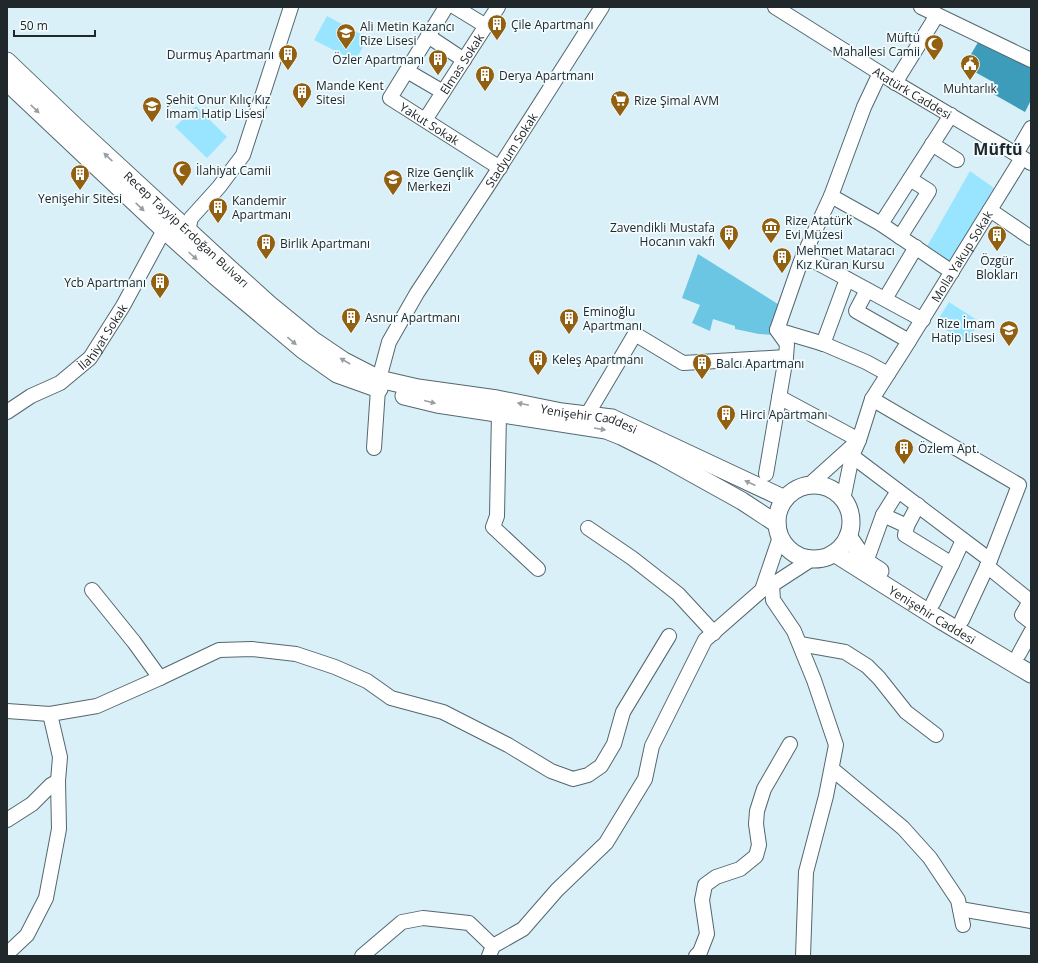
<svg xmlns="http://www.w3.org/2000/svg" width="1038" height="963" font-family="'Open Sans',sans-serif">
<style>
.green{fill:#99e5ff}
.forest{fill:#6ac6e3}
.water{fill:#3d9cb9}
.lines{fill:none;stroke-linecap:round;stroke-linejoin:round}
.minor-casing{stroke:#54676e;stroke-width:16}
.major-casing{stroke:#54676e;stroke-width:19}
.minor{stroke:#fff;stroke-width:14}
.major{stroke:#fff;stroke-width:17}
.oneway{fill:#9b9ea0}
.labels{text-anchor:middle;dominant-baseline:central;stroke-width:3.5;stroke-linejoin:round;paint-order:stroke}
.poi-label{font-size:12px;fill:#20282b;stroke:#f2fbfe;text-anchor:start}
.street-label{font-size:12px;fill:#20282b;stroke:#f2fbfe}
.district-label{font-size:16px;font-weight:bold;fill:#20282b;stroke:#f2fbfe}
</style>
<rect width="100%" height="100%" fill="#daf0f8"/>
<path class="green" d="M 327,16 L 368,38 L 355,61 L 314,40 Z
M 196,106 L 227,137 L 207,158 L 175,127 Z
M 970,171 L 994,188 L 948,265 L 925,250 Z
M 949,302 L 980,322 L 966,343 L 936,323 Z"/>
<path class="forest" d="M 698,254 L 781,306 L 773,335 L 759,334 L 735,329 L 735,326 L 713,319 L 710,331 L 692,323 L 700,305 L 682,298 Z"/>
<path class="water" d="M 980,39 L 1031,68 L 1031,100 L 1025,112 L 988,91 L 993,82 L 964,66 Z"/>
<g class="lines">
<g class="minor-casing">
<g id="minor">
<path id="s1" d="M 446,7 L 390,98 L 500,168"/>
<path d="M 455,7 L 486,26"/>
<path id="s2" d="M 775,7 L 891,80 L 1031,163"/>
<path d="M 921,7 L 1031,60"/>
<path d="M 428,36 L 464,60"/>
<path d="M 407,71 L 443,92"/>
<path d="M 880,73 L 864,107 L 831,196 L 801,261 L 777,330 L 824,344 L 866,362 L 888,374"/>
<path d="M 895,83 L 937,15"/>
<path id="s3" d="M 425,120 L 498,7"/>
<path d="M 932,144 L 957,160"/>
<path d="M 1016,154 L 1031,128"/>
<path d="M 831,196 L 881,224 L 952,272"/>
<path d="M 990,210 L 1031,238"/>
<path d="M 881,224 L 951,115"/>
<path d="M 188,231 L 191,218 L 219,187 L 243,155 L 291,7"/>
<path d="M 900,237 L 929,191 L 910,179"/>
<path d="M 803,255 L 923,320"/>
<path d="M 867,290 L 856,311 L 909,341"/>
<path d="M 885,299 L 916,247"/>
<path d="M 823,344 L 847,279"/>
<path id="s4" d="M 379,379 L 389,342 L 417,293 L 489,184 L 602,7"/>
<path d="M 779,397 L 859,440 L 808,486"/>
<path d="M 872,399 L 1019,485 L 990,560"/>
<path id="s5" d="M 7,412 L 31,396 L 60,383 L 90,358 L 123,306 L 164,230"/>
<path d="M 499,413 L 497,516 L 493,527 L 538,569"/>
<path d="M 587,415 L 635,334 L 683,363 L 786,357"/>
<path d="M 374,448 L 378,389"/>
<path d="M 852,456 L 990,560 L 962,620"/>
<path d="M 766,474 L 786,357 L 787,344 L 777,330"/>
<path d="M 898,491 L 883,515 L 907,526 L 918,505"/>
<path id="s6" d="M 843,500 L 852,456 L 859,440 L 872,399 L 904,349 L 1022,158"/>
<path d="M 907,526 L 905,535 L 952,564 L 963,540"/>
<path d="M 588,528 L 632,558 L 678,594 L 714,633"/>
<path d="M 780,537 L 762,590 L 772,585 L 812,559"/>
<path d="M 866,562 L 883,515"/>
<path d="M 987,566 L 1030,601 L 1022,615 L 1031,622"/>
<path d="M 772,585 L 773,600 L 794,631 L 814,680 L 836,745 L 826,796 L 806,872 L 803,956"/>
<path d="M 92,590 L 134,642 L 160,678"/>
<path d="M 933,603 L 952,564"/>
<path d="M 800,644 L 845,652 L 867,666 L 879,678 L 906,712 L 936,735"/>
<path d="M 1019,654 L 1031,632"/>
<path d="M 7,711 L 50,714 L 97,706 L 160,678 L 219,650 L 252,649 L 296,654 L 335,667 L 367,681 L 391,698 L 443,712 L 508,745 L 551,771 L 573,779 L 588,775 L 601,766 L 614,744 L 623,712 L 669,636"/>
<path d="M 832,769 L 903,828 L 930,858 L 958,900 L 963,925"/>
<path d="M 7,820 L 32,804 L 51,785 L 58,781"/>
<path d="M 960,909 L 1031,921"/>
<path d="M 7,953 L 9,952 L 27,935 L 46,898 L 59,829 L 58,781 L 60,757 L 50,714"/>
<path d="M 362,956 L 402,922 L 423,918 L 469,923 L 493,946"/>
<path d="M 489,956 L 493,946 L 523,929 L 557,890 L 606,843 L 645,779 L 652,746 L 705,640 L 762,590"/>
<path d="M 696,956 L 700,952 L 707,934 L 702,900 L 705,885 L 716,877 L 740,869 L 756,856 L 759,845 L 756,824 L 757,811 L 764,789 L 790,744"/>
</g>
</g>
<g class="major-casing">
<g id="major">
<path id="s7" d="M 7,61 L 75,126 L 229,268 L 269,304 L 313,340 L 344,361 L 379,379 L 418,388 L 497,399 L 562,412 L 612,418 L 785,499"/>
<path d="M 7,82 L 164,230 L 215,276 L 303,350 L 337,374 L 379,389"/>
<path d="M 404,396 L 437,404 L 606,430 L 621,436 L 661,456 L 742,501 L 777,524"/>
<circle cx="814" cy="522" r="37"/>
<path d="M 848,536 L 866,562 L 880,571"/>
<path id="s8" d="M 834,553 L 937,618 L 1031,674"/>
</g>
</g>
<use href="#minor" class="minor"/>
<use href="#major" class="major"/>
</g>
<defs><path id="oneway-solid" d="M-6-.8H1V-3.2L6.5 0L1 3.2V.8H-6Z"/></defs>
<g class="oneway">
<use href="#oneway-solid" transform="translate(35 109) rotate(44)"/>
<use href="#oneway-solid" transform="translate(108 157) rotate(-137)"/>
<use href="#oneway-solid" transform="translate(140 207) rotate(43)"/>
<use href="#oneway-solid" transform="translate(193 256) rotate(42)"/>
<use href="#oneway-solid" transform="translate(292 341) rotate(40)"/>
<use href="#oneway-solid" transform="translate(345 361) rotate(-150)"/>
<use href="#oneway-solid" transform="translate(430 402) rotate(14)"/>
<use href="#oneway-solid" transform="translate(523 404) rotate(-168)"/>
<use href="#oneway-solid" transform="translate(600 429) rotate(10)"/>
<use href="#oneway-solid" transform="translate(750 483) rotate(-155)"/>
</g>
<defs>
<g id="building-pin" transform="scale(1)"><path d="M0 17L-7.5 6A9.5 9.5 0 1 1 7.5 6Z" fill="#926011" stroke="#f2fbfe"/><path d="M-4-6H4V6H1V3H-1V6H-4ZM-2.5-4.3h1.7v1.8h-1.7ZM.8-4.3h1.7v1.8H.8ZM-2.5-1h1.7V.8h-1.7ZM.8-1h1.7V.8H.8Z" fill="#fff"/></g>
<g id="school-pin" transform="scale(1)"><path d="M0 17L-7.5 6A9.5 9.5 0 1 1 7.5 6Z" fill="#926011" stroke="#f2fbfe"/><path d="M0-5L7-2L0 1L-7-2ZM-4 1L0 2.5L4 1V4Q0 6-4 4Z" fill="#fff"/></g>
<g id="mosque-pin" transform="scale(1)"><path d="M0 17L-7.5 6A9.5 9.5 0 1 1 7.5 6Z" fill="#926011" stroke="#f2fbfe"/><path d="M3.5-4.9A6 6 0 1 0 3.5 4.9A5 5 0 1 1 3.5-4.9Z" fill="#fff"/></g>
<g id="civic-pin" transform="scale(1)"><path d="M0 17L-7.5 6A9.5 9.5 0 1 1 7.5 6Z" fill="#926011" stroke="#f2fbfe"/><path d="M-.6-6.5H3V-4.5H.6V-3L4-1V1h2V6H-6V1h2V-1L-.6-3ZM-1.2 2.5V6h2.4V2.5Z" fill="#fff"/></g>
<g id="supermarket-pin" transform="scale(1)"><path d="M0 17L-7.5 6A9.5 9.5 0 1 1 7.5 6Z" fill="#926011" stroke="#f2fbfe"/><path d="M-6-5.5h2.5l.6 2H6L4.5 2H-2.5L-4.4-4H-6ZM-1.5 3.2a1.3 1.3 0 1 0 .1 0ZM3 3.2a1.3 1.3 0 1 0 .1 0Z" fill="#fff"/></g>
<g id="museum-pin" transform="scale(1)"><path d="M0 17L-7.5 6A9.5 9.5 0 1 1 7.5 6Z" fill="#926011" stroke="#f2fbfe"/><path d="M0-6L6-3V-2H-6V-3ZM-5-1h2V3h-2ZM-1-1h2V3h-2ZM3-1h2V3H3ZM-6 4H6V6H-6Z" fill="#fff"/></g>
</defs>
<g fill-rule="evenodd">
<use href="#building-pin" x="497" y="24"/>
<use href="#school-pin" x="346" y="33"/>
<use href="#mosque-pin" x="934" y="44"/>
<use href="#building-pin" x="288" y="54"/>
<use href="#building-pin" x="438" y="59"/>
<use href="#civic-pin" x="970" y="64"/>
<use href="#building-pin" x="485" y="75"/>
<use href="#building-pin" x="302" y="92"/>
<use href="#supermarket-pin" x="620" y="100"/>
<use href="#school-pin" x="152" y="106"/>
<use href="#mosque-pin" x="182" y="170"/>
<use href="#building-pin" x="80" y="174"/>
<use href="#school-pin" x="393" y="179"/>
<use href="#building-pin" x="218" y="207"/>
<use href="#museum-pin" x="771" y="227"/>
<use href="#building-pin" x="729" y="234"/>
<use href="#building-pin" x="997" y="235"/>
<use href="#building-pin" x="266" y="243"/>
<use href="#building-pin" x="782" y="257"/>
<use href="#building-pin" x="160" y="282"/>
<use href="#building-pin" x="351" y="317"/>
<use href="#building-pin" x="569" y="318"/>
<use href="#school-pin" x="1009" y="330"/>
<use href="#building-pin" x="538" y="359"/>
<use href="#building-pin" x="702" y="363"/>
<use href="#building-pin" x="726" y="414"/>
<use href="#building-pin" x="904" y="448"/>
</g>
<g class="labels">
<g class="poi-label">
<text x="511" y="24">Çile Apartmanı</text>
<text x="360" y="26">Ali Metin Kazancı<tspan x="360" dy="14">Rize Lisesi</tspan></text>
<text x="920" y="37" text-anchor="end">Müftü<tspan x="920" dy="14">Mahallesi Camii</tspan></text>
<text x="274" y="54" text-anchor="end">Durmuş Apartmanı</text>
<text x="424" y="59" text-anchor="end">Özler Apartmanı</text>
<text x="499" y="75">Derya Apartmanı</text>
<text x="316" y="85">Mande Kent<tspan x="316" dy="14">Sitesi</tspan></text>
<text x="970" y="88" text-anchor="middle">Muhtarlık</text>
<text x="166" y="99">Şehit Onur Kılıç Kız<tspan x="166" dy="14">İmam Hatip Lisesi</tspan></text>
<text x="634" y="100">Rize Şimal AVM</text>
<text x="196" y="170">İlahiyat Camii</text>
<text x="407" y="172">Rize Gençlik<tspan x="407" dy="14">Merkezi</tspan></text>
<text x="80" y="198" text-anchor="middle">Yenişehir Sitesi</text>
<text x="232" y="200">Kandemir<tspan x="232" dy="14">Apartmanı</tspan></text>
<text x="785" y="220">Rize Atatürk<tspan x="785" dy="14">Evi Müzesi</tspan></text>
<text x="715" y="227" text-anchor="end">Zavendikli Mustafa<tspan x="715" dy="14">Hocanın vakfı</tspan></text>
<text x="280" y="243">Birlik Apartmanı</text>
<text x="796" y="250">Mehmet Mataracı<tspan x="796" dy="14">Kız Kuran Kursu</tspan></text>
<text x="997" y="260" text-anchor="middle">Özgür<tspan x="997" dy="14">Blokları</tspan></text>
<text x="146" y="282" text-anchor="end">Ycb Apartmanı</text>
<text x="583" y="311">Eminoğlu<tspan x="583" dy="14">Apartmanı</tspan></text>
<text x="365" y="317">Asnur Apartmanı</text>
<text x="995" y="323" text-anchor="end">Rize İmam<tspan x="995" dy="14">Hatip Lisesi</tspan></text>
<text x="552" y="359">Keleş Apartmanı</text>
<text x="716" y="363">Balcı Apartmanı</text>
<text x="740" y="414">Hirci Apartmanı</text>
<text x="918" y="448">Özlem Apt.</text>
</g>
<g class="street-label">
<text stroke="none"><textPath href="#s3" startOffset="67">Elmas Sokak</textPath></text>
<text stroke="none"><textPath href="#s2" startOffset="162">Atatürk Caddesi</textPath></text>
<text stroke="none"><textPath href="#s1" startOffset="154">Yakut Sokak</textPath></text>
<text stroke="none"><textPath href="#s4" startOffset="266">Stadyum Sokak</textPath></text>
<text stroke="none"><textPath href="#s7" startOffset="246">Recep Tayyip Erdoğan Bulvarı</textPath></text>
<text stroke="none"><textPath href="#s6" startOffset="274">Molla Yakup Sokak</textPath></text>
<text stroke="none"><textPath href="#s5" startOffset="124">İlahiyat Sokak</textPath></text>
<text stroke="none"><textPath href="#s7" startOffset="705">Yenişehir Caddesi</textPath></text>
<text stroke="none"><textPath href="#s8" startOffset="116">Yenişehir Caddesi</textPath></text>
</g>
<g class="district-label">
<text x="998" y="149">Müftü</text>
</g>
</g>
<rect width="1038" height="963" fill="none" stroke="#20282b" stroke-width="16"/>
<path d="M14 30v6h81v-6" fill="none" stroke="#20282b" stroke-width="2"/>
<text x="20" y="30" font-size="12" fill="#20282b" stroke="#f2fbfe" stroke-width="3" paint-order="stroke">50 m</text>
</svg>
